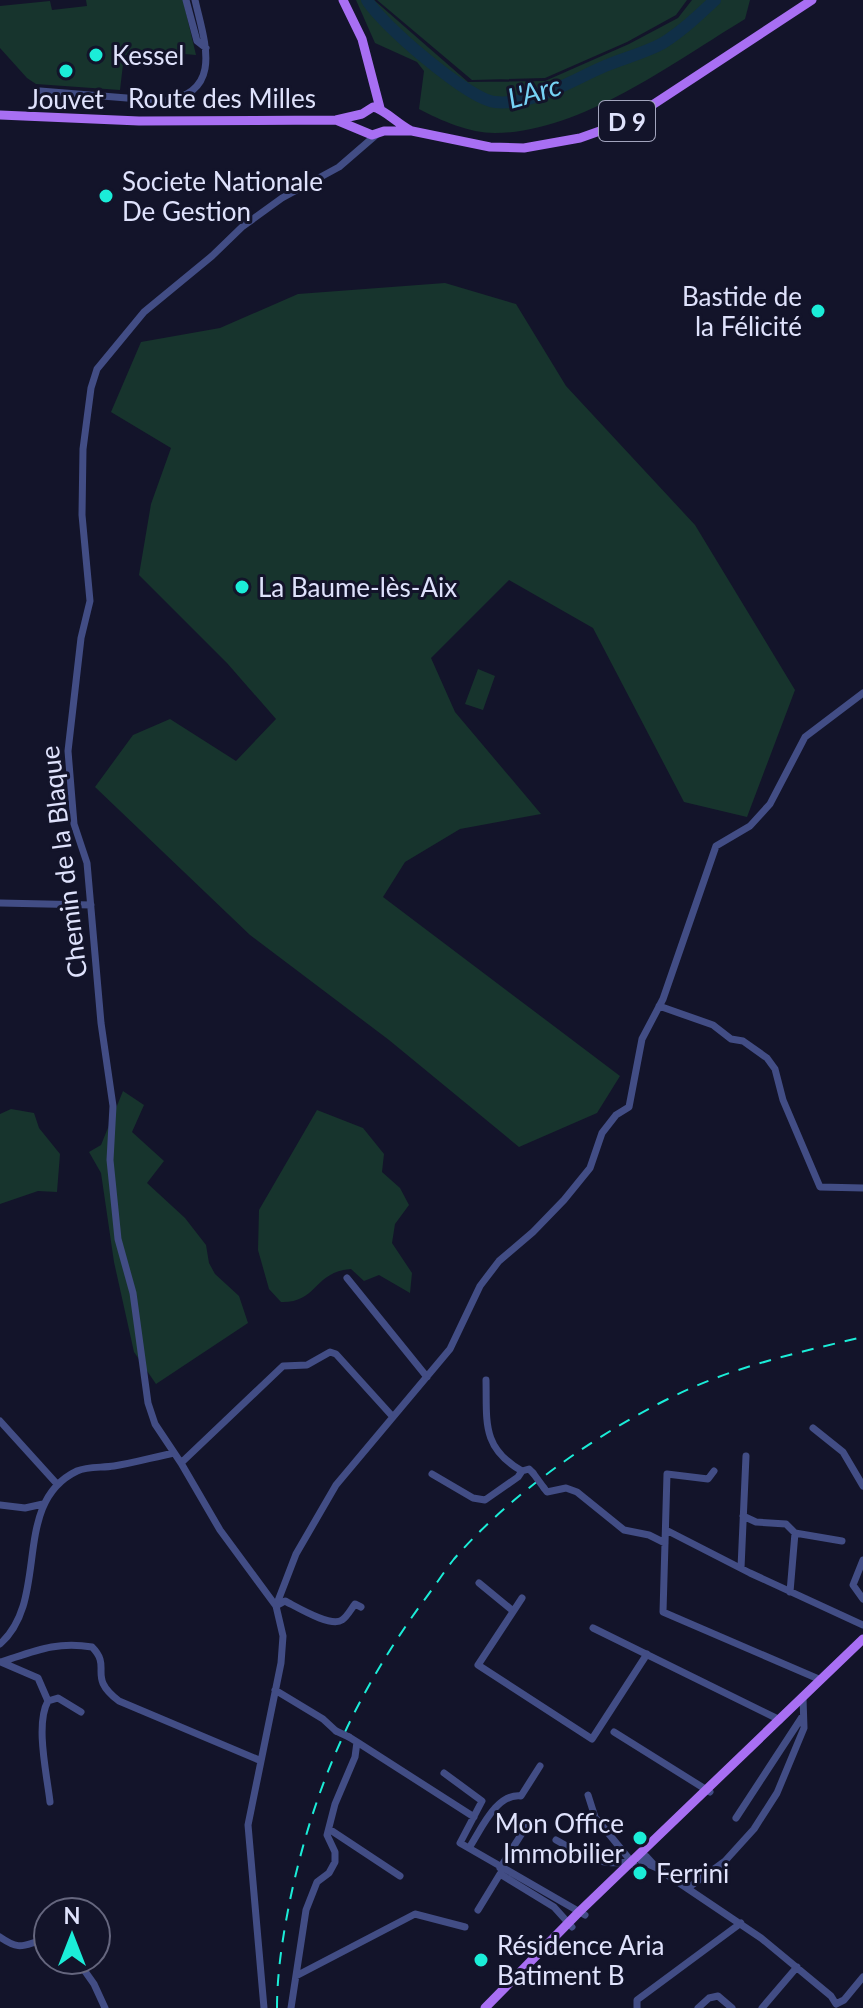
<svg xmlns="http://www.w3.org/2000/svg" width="863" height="2008" font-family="Lato,sans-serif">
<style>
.green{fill:#17342d}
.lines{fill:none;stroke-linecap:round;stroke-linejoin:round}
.river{stroke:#102f47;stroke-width:12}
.minor{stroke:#424d85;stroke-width:7}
.major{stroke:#a86ff3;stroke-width:9}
.rail{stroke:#1bedd8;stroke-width:2;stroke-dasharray:12 10;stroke-linecap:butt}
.minor-bridge{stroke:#424d85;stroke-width:7}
.poi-dot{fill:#1bedd8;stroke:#13142a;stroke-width:3}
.labels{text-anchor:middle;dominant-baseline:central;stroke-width:6;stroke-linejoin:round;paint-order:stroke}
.shield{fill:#13142a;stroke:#a2a4bd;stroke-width:2}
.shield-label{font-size:24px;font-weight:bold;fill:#dfe2fc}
.poi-label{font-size:26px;fill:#dfe2fc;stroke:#13142a;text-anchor:start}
.street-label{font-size:26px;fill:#dfe2fc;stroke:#13142a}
.water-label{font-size:28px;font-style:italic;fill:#76d2f4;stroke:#13142a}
</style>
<rect width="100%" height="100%" fill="#13142a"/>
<path class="green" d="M 86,0 L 183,0 L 196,55 L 138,50 L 124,56 L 120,90 L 36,84 L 27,78 L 0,48 L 0,6 L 50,1 L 52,10 L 87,6 Z
M 356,0 L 374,0 L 468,82 L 545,81 L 629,44 L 678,18 L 692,0 L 750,0 L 745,19 C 674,62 580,133 495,133 C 469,133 442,121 419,109 L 424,71 L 417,62 L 375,43 Z
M 377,0 L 687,0 L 676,15 L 627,42 L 545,78 L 472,80 Z
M 445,283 L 516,304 L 566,386 L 695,525 L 795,690 L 747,817 L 684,802 L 593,628 L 509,580 L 431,658 L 455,712 L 541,814 L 460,829 L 405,862 L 383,897 L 620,1076 L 597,1113 L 519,1147 L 389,1040 L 250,935 L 95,787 L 133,735 L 170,719 L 236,761 L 276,719 L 227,663 L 139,575 L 151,504 L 171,448 L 111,412 L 141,342 L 220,328 L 298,294 Z
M 478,669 L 495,676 L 483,710 L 465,704 Z
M 123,1091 L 144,1105 L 132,1132 L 164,1161 L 147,1183 L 185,1218 L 206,1245 L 209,1263 L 215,1274 L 239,1296 L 248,1323 L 156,1384 L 134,1352 L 114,1262 L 101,1173 L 89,1152 L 101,1145 Z
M 11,1109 L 34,1113 L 39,1128 L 60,1154 L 57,1192 L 38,1191 L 0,1204 L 0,1114 Z
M 317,1110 L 363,1128 L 384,1154 L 382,1172 L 400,1188 L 409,1205 L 395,1224 L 392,1243 L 412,1273 L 410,1293 L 379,1275 L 364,1281 L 351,1269 C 313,1272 318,1303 281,1302 L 269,1289 L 258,1250 L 259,1210 Z"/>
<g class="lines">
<path class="river" d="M 367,0 C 381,24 468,99 495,102 C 533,106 572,80 605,66 C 624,58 645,53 663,43 C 682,31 698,16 715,0"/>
<path class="minor" d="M 186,0 L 197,41 L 206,48
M 40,91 L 164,101 C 225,93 204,40 195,0
M 0,903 L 91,905
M 659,1006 L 713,1025 L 731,1039 L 743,1041 L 767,1058 L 775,1069 L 783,1100 L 820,1187 L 863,1188
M 347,1278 L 427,1377
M 486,1380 C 487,1421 481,1448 522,1471 L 529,1469 L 533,1473
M 0,1421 L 57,1484
M 813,1428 L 843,1452 L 863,1486
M 181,1463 L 283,1366 L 307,1365 L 330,1352 L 336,1354 L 393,1417
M 714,1471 L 708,1479 L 667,1474 L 663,1612 L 821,1680
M 432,1474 L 473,1498 L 485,1500 L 518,1477 L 522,1471
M 544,1488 L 547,1492 L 566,1488 L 577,1492 L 624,1530 L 649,1535 L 665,1543
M 0,1505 L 25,1508 L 43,1504
M 743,1516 L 756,1522 L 786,1524 L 795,1533 L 842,1541
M 666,1530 L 750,1573 L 863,1625
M 863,1560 L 853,1585 L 863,1599
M 741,1568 L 746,1456
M 479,1583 L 513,1611
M 790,1592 L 795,1533
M 522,1598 L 478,1665 L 592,1739 L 647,1654
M 276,1606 L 296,1554 L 336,1485 L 450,1349 L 480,1286 L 499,1261 L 533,1232 L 564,1200 L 590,1168 L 602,1133 L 616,1115 L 629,1107 L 642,1039 L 663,999 L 716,846 L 750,826 L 770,804 L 805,737 L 863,693
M 276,1606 L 285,1601 C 297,1607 331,1628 342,1620 C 347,1617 351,1609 355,1604 L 361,1607
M 593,1628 L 780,1720
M 0,1644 C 51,1599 10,1503 77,1471 C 88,1466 102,1468 114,1466 C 134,1463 154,1457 174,1453
M 1,1662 C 35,1651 56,1641 92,1647 C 113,1668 86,1676 119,1701 L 259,1760
M 1,1662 L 38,1678 L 48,1701
M 275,1690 L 323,1719 L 336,1731
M 614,1732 L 710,1792
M 357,1742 L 474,1817
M 444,1773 L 482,1801 L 460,1843 L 585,1915
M 588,1795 L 595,1817 L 635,1866
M 50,1802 C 47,1775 35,1724 48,1701 L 58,1698 L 81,1712
M 736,1818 L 802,1717
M 329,1829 L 400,1876
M 556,1840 C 584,1856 597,1866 631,1862
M 469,1848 C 481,1830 496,1793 521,1796 L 540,1766
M 500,1868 L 526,1827
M 657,1868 L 646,1856 L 639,1854 L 641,1861 L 657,1868 L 761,1938 L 831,1996 L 836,2004
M 688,1888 L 725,1861 L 754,1829 L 777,1793 L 804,1728 L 803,1698
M 478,1910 L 500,1874 L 554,1907 L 572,1927
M 0,1937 C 23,1953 24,1943 48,1939
M 77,1960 L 94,1984 L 105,2008
M 296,1976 L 415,1914 L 465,1927
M 836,2004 L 844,2000 L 863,1977
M 264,2008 L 248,1825 L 281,1663 L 283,1636 L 276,1606 L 220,1530 L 181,1463 L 155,1424 L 148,1403 L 133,1293 L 118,1239 L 110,1160 L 113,1106 L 101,1023 L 87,863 L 74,824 L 68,751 L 81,638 L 90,601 L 82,515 L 83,449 L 91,388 L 97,369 L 144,312 L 212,256 L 242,227 L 282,198 L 339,167 L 376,135
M 291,2008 L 306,1910 L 317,1882 L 329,1873 L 335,1862 L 335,1852 L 327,1835 L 335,1804 L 355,1757 L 357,1742 L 349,1737
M 637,2008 L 637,2000 L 741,1923
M 698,2008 L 709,1998 L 718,1996 L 732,2008
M 762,2008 L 797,1967"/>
<path class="major" d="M 343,0 L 362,39 L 380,108
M 0,115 L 139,121 L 336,120 L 362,114 L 373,107 C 384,109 398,124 410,130
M 336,120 L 372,135 L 384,131 L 412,131 L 490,147 L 524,148 L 580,138 L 628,121 L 812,0
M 485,2008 L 579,1912 L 863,1639"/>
<path class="rail" d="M 277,2008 C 277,1972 283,1935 290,1900 C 314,1786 354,1697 422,1603 C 433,1589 443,1573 454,1559 C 513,1491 607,1426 689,1389 C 745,1364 804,1351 863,1337"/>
<path class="minor-bridge" d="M 533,1473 L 544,1488
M 336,1731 L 349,1737"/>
</g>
<g class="poi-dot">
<circle cx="96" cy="55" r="8"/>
<circle cx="66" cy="71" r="8"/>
<circle cx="106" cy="196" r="8"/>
<circle cx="818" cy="311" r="8"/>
<circle cx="242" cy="587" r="8"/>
<circle cx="640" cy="1838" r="8"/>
<circle cx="640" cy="1873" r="8"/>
<circle cx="481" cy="1960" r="8"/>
</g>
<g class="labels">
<rect class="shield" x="599" y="101" width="56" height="40" rx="6"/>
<g class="shield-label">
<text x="627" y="121">D 9</text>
</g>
<g class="poi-label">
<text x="112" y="55">Kessel</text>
<text x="66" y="99" text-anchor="middle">Jouvet</text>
<text x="122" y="181">Societe Nationale<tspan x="122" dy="30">De Gestion</tspan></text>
<text x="802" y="296" text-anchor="end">Bastide de<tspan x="802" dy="30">la Félicité</tspan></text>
<text x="258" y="587">La Baume-lès-Aix</text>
<text x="624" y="1823" text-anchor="end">Mon Office<tspan x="624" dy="30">Immobilier</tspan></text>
<text x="656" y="1873">Ferrini</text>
<text x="497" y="1945">Résidence Aria<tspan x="497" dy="30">Batiment B</tspan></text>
</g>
<g class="street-label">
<text x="222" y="98">Route des Milles</text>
<text transform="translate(63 862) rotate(-97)">Chemin de la Blaque</text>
</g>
<g class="water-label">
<text transform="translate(534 91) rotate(-16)">L'Arc</text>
</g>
</g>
<g transform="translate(72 1936)"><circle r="38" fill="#13142a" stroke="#65667e" stroke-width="2"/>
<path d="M0-6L14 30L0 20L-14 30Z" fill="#1bedd8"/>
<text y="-12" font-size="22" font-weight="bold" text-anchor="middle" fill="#dfe2fc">N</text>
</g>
</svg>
